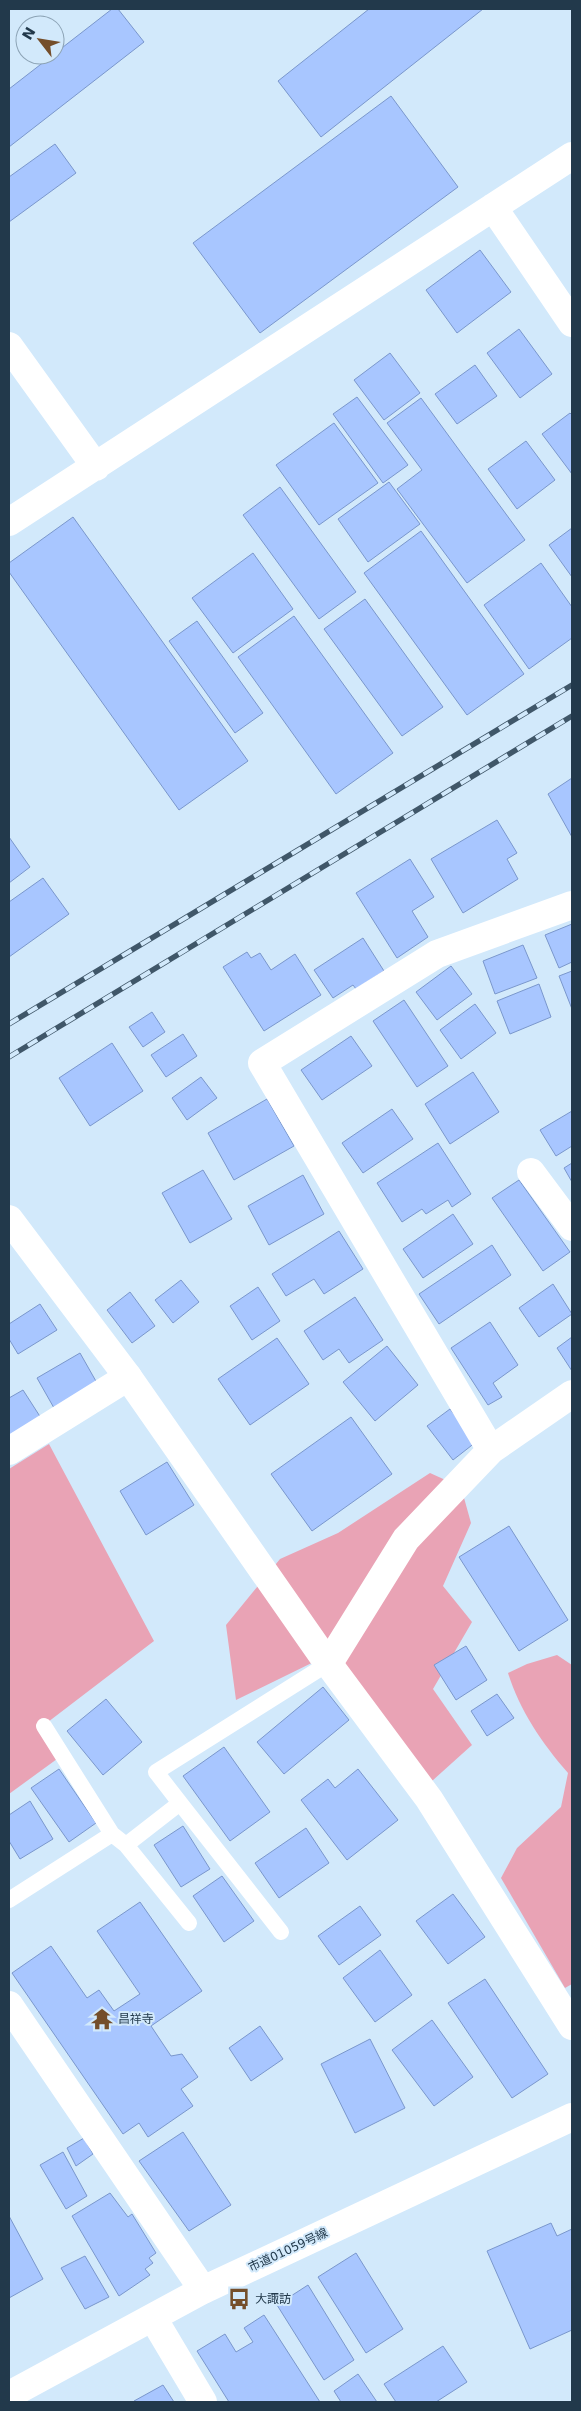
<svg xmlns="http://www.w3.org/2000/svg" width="581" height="2411" font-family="'DejaVu Sans','Noto Sans JP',sans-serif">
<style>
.green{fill:#e9a3b5}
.building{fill:#a8c6ff;stroke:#7a97cc}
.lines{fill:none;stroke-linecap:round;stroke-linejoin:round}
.lane{stroke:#fff;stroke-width:16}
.street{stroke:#fff;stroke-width:28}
.secondary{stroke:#fff;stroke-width:28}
.rail-casing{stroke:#405769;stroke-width:5.5}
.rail{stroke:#d2e9fb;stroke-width:4;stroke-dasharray:11;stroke-linecap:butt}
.labels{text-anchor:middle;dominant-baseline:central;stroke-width:4;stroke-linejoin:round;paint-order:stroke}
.poi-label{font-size:12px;fill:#22394b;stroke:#d2e9fb;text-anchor:start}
.street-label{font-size:12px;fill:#22394b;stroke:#d2e9fb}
</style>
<rect width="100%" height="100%" fill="#d2e9fb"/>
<path class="green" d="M 49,1444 L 154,1641 L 48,1722 L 68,1751 L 9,1794 L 9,1469 Z
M 430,1473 L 461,1487 L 471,1523 L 443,1586 L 472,1622 L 433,1689 L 472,1745 L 432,1781 L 330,1654 L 236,1700 L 226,1625 L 280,1559 L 338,1533 Z
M 557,1655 L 572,1665 L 572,1984 L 565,1988 L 501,1878 L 517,1848 L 561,1807 L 568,1773 C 542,1743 520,1711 508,1673 L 527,1664 Z"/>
<path class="building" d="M 112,9 L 118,9 L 144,42 L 9,147 L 9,89 Z
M 369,9 L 483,9 L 321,137 L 278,81 Z
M 391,96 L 458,187 L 260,333 L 193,243 Z
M 55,144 L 76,173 L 9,222 L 9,177 Z
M 480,250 L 511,292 L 457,333 L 426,290 Z
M 519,329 L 552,374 L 520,398 L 487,353 Z
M 390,353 L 420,393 L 384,420 L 354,380 Z
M 475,365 L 497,396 L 457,424 L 435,394 Z
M 357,397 L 408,465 L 383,483 L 333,414 Z
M 421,398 L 525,540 L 467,583 L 397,489 L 422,470 L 387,423 Z
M 570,413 L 572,415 L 572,474 L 542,434 Z
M 334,423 L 378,483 L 319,525 L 276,465 Z
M 526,441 L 555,480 L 517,509 L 488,469 Z
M 389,482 L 420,524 L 368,562 L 338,519 Z
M 280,487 L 356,592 L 319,619 L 243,515 Z
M 73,517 L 248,761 L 179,810 L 9,572 L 9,563 Z
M 572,528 L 572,577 L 549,545 Z
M 421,531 L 524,674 L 467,715 L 364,573 Z
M 253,553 L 293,609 L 233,653 L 192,598 Z
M 541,563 L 572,607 L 572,638 L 529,669 L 484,605 Z
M 365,599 L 443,707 L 402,736 L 324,629 Z
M 294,616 L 393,753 L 336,794 L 238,657 Z
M 197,621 L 263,713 L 235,733 L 169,641 Z
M 572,778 L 572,837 L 548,794 Z
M 497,820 L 517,853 L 507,859 L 518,879 L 463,913 L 431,859 Z
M 9,837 L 30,867 L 9,883 Z
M 410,859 L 434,897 L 412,911 L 428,937 L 397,958 L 356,893 Z
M 43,878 L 69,914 L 9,957 L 9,902 Z
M 572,924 L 572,962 L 559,968 L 545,935 Z
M 363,938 L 384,971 L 356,989 L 353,985 L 333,998 L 314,970 Z
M 523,945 L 537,978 L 495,994 L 483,961 Z
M 247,952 L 251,958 L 260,953 L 271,970 L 295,954 L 321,995 L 264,1031 L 223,967 Z
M 451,966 L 472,994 L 437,1020 L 416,992 Z
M 572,971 L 572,1009 L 559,976 Z
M 539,984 L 551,1017 L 510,1034 L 497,1001 Z
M 404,1000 L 448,1066 L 417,1087 L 373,1021 Z
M 475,1004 L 496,1033 L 461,1059 L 440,1030 Z
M 152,1012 L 165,1032 L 143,1047 L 129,1027 Z
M 183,1034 L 197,1056 L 166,1077 L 151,1055 Z
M 351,1036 L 372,1066 L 322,1100 L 301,1070 Z
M 112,1043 L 143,1091 L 90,1126 L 59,1078 Z
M 473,1072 L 499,1112 L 450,1144 L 425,1104 Z
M 201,1077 L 217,1098 L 187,1120 L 172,1098 Z
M 267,1099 L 294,1146 L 234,1180 L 208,1133 Z
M 392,1109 L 413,1139 L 363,1173 L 342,1143 Z
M 572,1111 L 572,1146 L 556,1156 L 540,1130 Z
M 438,1143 L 471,1194 L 452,1207 L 448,1200 L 426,1214 L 422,1209 L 402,1222 L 377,1183 Z
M 572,1163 L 572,1182 L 564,1168 Z
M 203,1170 L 232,1219 L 190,1243 L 162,1193 Z
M 303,1175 L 324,1214 L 269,1245 L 248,1206 Z
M 519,1180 L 570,1252 L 543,1271 L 492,1198 Z
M 453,1214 L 473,1244 L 423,1278 L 403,1249 Z
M 339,1231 L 363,1269 L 324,1294 L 314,1279 L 286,1296 L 272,1274 Z
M 492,1245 L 511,1275 L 439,1324 L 419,1294 Z
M 181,1280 L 199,1302 L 173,1323 L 155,1300 Z
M 553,1284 L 572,1314 L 539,1337 L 519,1308 Z
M 258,1287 L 280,1321 L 252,1340 L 230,1306 Z
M 130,1292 L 155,1326 L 132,1343 L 107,1310 Z
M 355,1297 L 383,1340 L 349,1363 L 339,1349 L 323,1360 L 304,1331 Z
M 40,1304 L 57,1330 L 18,1354 L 9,1339 L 9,1324 Z
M 490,1322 L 518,1365 L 493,1383 L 502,1397 L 488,1405 L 451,1348 Z
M 572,1337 L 572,1371 L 557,1348 Z
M 277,1338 L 309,1384 L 250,1425 L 218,1379 Z
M 387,1346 L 418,1385 L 375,1421 L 343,1382 Z
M 80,1353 L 97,1383 L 54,1408 L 37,1378 Z
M 23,1390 L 41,1418 L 9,1438 L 9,1398 Z
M 450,1409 L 476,1442 L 453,1460 L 427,1426 Z
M 351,1417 L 392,1474 L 312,1531 L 271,1474 Z
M 167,1462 L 194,1505 L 146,1535 L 120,1491 Z
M 509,1526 L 568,1620 L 519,1651 L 459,1557 Z
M 466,1646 L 487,1680 L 456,1700 L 434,1665 Z
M 323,1687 L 349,1720 L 284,1774 L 257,1742 Z
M 497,1694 L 514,1718 L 487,1736 L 471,1711 Z
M 106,1699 L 142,1742 L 103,1775 L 67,1731 Z
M 224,1747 L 270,1812 L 230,1841 L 183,1776 Z
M 59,1769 L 96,1823 L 69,1842 L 31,1788 Z
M 358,1769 L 398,1820 L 347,1860 L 301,1800 L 328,1779 L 335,1788 Z
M 30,1801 L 53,1839 L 20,1859 L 9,1841 L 9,1815 Z
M 183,1826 L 210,1869 L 181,1887 L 154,1845 Z
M 306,1828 L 329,1863 L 279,1898 L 255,1863 Z
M 222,1876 L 254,1921 L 224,1942 L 193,1896 Z
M 453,1894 L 485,1937 L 448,1964 L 416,1921 Z
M 140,1902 L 202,1991 L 151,2026 L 171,2056 L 182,2054 L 198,2077 L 181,2089 L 193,2106 L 148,2137 L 139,2123 L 123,2134 L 12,1973 L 51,1946 L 87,1998 L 99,1990 L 114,2011 L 140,1994 L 97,1931 Z
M 360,1906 L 381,1935 L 339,1965 L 318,1936 Z
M 380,1950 L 412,1995 L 375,2022 L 343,1978 Z
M 485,1979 L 548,2074 L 512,2098 L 448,2003 Z
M 432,2020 L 473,2077 L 434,2106 L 392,2050 Z
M 260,2026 L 283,2059 L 251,2081 L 229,2048 Z
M 370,2039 L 405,2108 L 355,2133 L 321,2064 Z
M 183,2132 L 231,2205 L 189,2231 L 139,2161 Z
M 84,2138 L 93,2154 L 76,2166 L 67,2148 Z
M 63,2152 L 87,2196 L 66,2209 L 40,2165 Z
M 110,2193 L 128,2217 L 132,2214 L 156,2253 L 149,2258 L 153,2263 L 145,2269 L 150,2275 L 119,2296 L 72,2216 Z
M 9,2216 L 43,2279 L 9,2298 Z
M 551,2223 L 557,2236 L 572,2229 L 572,2330 L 530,2349 L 487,2251 Z
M 356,2253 L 403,2329 L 366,2353 L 318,2277 Z
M 85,2256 L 109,2297 L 85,2309 L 61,2268 Z
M 308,2285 L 354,2360 L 324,2380 L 277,2305 Z
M 264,2315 L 320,2402 L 229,2402 L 197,2351 L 225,2334 L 236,2352 L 253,2342 L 244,2328 Z
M 443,2346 L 467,2382 L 436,2402 L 396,2402 L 384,2384 Z
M 358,2374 L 377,2402 L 341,2402 L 334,2391 Z
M 163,2385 L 174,2402 L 134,2402 L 134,2401 Z"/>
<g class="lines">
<path class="lane" d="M 44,1726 L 112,1834
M 180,1803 L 281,1932
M 126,1845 L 189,1923
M 9,1900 L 112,1834 L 126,1845 L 180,1803 L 156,1772 L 329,1663"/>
<path class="street" d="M 493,207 L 572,323
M 9,346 L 96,467
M 9,522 L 572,156
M 572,905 L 437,954 L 262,1063 L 491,1450 L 572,1394
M 531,1172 L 572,1227
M 9,1451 L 128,1377
M 329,1663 L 406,1539 L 491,1450
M 9,2005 L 203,2290
M 153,2318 L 203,2402"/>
<path class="secondary" d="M 9,1219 L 128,1377 L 322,1655 L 429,1799 L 572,2026
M 9,2395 L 203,2290 L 572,2117"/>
<g class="rail-casing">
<path id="rail" d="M 9,1024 L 572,685
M 9,1057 L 572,716"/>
</g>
<use href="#rail" class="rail"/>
</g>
<defs>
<g id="temple-bare" transform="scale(1.725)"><path d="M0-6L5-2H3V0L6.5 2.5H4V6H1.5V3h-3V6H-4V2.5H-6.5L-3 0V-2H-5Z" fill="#744e2a" stroke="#d2e9fb" stroke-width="2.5" paint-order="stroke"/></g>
<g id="bus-bare" transform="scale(1.725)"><path d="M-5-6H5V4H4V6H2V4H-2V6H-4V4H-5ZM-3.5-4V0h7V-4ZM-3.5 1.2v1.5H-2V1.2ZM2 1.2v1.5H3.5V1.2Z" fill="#744e2a" stroke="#d2e9fb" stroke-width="2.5" paint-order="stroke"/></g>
</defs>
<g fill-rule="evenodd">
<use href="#temple-bare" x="102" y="2019"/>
<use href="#bus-bare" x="239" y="2299"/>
</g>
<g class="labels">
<g class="poi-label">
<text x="118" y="2019">昌祥寺</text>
<text x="255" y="2299">大諏訪</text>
</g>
<g class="street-label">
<text transform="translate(288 2250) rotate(-25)">市道01059号線</text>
</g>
</g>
<rect width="581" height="2411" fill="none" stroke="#22394b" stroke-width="20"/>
<g transform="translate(40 40) rotate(301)"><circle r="24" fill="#d2e9fb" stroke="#8ca3b5"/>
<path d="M0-4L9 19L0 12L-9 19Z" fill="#744e2a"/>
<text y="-8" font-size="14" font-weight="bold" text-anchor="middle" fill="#22394b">N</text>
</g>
</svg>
